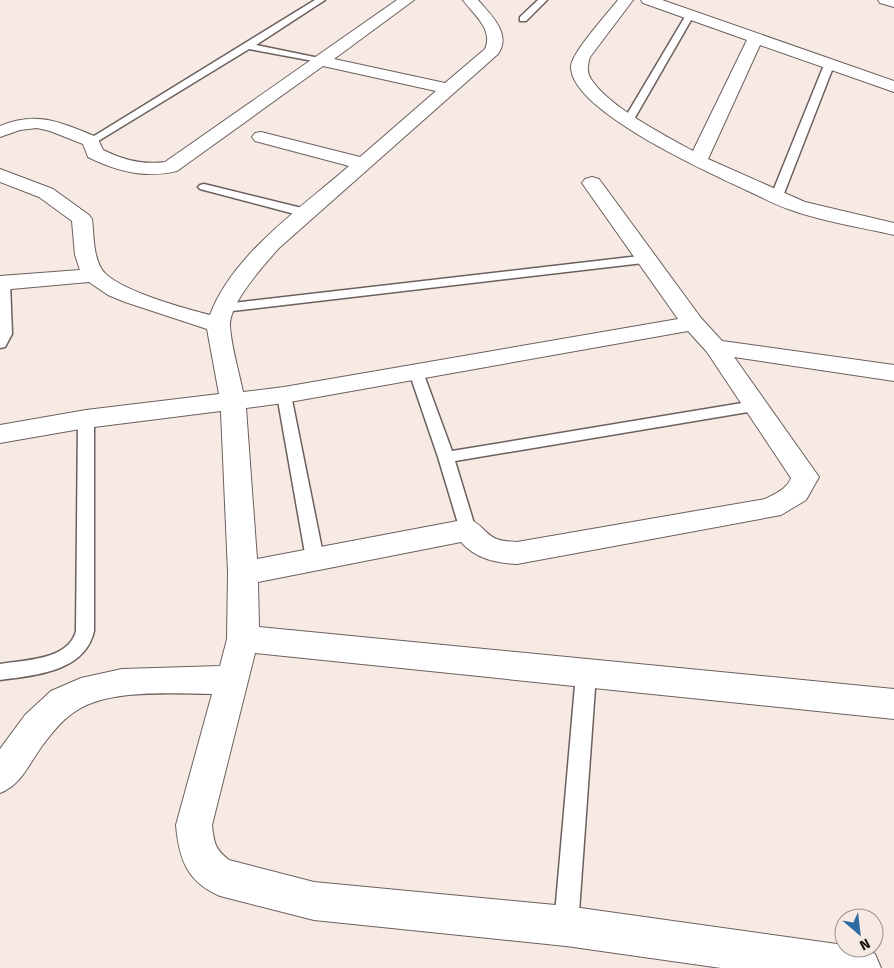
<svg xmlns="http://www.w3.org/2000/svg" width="894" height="968" font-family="'Fira Sans',sans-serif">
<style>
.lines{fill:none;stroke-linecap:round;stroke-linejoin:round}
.lane-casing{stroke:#6b605d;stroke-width:3}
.street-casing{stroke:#6b605d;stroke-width:2}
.lane{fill:#fff;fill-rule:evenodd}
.street{fill:#fff;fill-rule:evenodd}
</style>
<rect width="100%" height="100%" fill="#f7eae5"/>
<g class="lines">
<g class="lane-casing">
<path id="lane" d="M 315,0 L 325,0 L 256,45 L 324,59 L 324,63 L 249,49 L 95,143 L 87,143 L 86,141 Z
M 538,0 L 547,0 L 526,21 L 520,21 L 520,17 Z
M 690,12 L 694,15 L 633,121 L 632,123 L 624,123 L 623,121 L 686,15 Z
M 829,62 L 834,65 L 783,196 L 781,198 L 773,198 L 771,196 L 824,65 Z
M 204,184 L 310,210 L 312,213 L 306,217 L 200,189 L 198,187 L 200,185 Z
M 648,255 L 654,259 L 652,262 L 224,312 L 217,308 L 224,304 Z
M 3,278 L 10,282 L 12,334 L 5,347 L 0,348 L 0,279 Z
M 416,367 L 421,369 L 423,372 L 452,451 L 754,401 L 759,402 L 762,406 L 759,410 L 754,411 L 455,461 L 476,530 L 474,535 L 468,536 L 462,535 L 460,530 L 438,457 L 409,372 L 411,369 Z
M 284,390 L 289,392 L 291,395 L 324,559 L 321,564 L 315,566 L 309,564 L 306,559 L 277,395 L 279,392 Z
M 86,414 L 91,415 L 94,419 L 94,631 C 85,672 35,675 0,680 L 0,664 C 24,660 69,660 76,631 L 78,419 L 81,415 Z
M 586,666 L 593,668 L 596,674 L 578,926 L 574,934 L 566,938 L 558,934 L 554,926 L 576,674 L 579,668 Z"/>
</g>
<g class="street-casing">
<path id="street" d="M 397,0 L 414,0 L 334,59 L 445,83 L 485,49 C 494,29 473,14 463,0 L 478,0 C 491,15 512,34 498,54 L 279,248 C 264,265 229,303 230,326 C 231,345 239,372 243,392 L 284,387 L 678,319 L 582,183 L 585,179 L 592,177 L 599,179 L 701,318 L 722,341 L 894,365 L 894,381 L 734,357 L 819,477 L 806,500 L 781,515 L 517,564 C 496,563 476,559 461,542 L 258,582 L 259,627 L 894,689 L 894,719 L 255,653 L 212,825 C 214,843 215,849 229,860 L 314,882 L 566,906 L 844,945 L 844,948 L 862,948 L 875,954 L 881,968 L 721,968 L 566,946 L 314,920 L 220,896 C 187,882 179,859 176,825 L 212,694 C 172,694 107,688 73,713 C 61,721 51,734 42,746 C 29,764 21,785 0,793 L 0,749 L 25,715 L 51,691 L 81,678 L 122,669 L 220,666 L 227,639 L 228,573 L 221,411 L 86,428 L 0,443 L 0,425 L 86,410 L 219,394 L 207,329 L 125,302 L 108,295 L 89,282 L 0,290 L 0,276 L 80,270 L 75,255 L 72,221 L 39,197 L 0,182 L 0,169 L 53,189 L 89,215 L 92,219 C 94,235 93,254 101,268 C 112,289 187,309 210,315 C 232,255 302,207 349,166 L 255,141 L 252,137 L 255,133 L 261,132 L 360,157 L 436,91 L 323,66 L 177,171 C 146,179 116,171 88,157 L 83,144 L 50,131 L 37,128 L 20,130 L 0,137 L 0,126 C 38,110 62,123 97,137 L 103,150 C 123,160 143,165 165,162 ZM 688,331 L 707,352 L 791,478 C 787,489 775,494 765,499 L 517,542 C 511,541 503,542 497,539 C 485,535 483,524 468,519 L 257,559 L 246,408 L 284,403 Z
M 618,0 L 633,0 L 590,57 C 588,64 586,72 591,79 C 609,107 664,135 693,151 L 747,40 L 643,3 L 641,0 L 662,0 L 894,81 L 894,92 L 760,45 L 708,159 L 805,202 L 894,223 L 894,235 C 860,227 824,222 791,210 C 776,205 761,197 746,190 C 710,173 571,111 571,67 C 571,53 608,13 618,0 Z
M 878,0 L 894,0 L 894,7 L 880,3 Z"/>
</g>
<use href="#lane" class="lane"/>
<use href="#street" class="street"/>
</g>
<g transform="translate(859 933) rotate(152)"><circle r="24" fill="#f7eae5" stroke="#9c938f"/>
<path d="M0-4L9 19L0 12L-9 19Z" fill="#2c6aa1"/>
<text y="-8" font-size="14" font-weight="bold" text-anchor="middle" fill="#14100e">N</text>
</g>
</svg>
